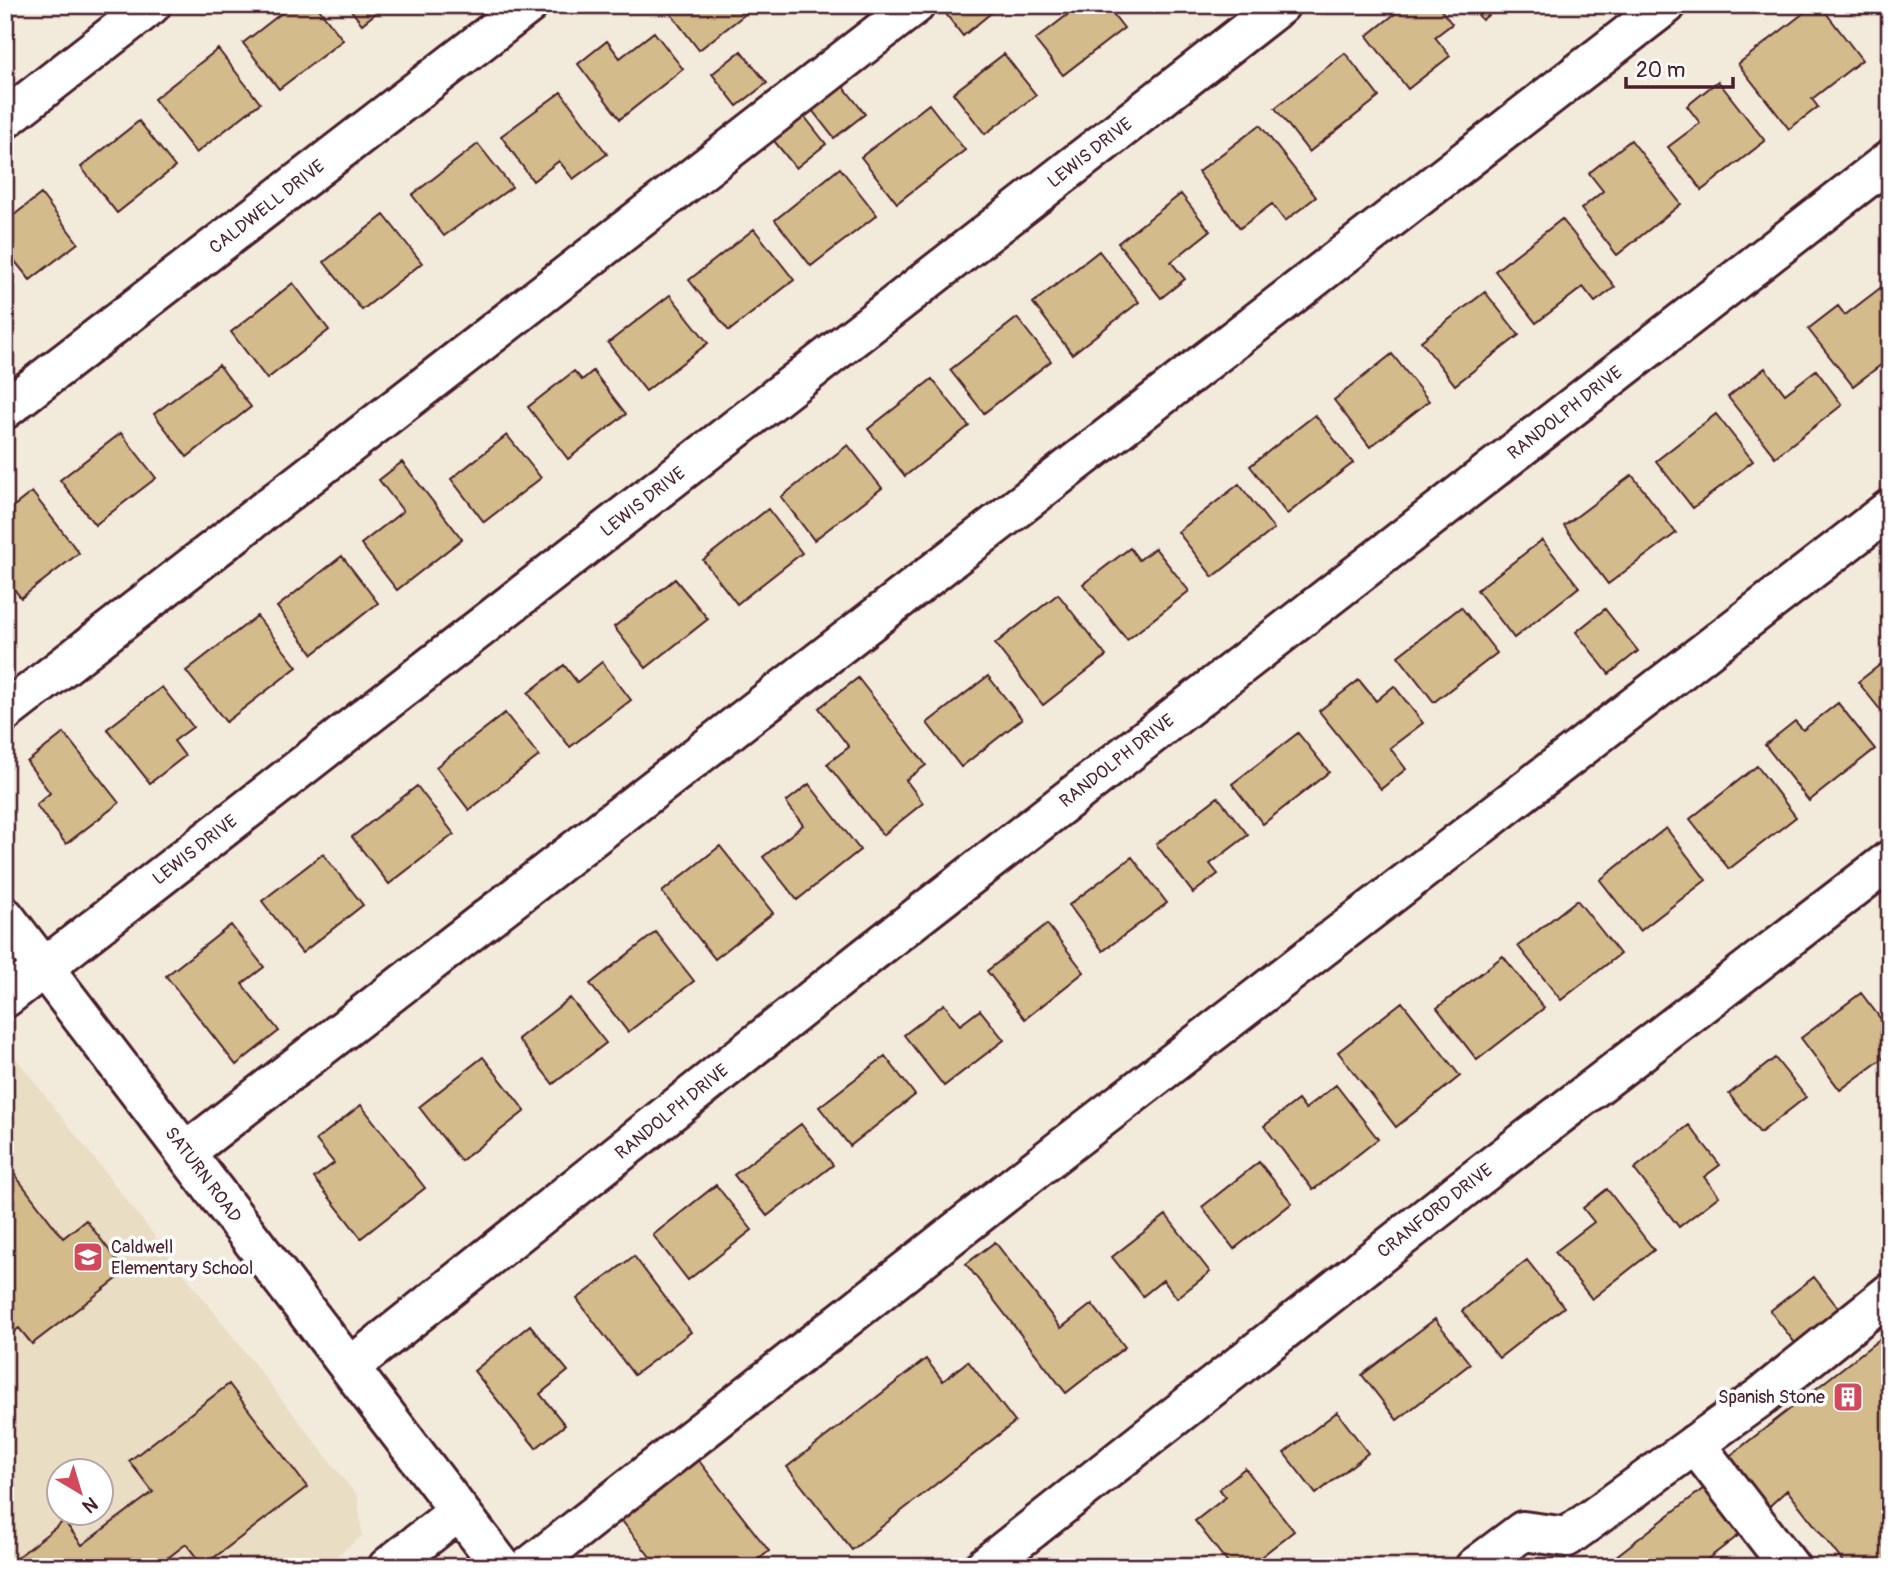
<svg xmlns="http://www.w3.org/2000/svg" width="1895" height="1572" font-family="Pangolin,sans-serif">
<style>
.built{fill:#e9ddc4;fill-rule:evenodd}
.building{fill:#d3bb8b;stroke:#4a1f2b;stroke-width:2}
.lines{fill:none;stroke-linecap:round;stroke-linejoin:round}
.minor-casing{stroke:#4a1f2b;stroke-width:44}
.minor{stroke:#fff;stroke-width:38}
.labels{text-anchor:middle;dominant-baseline:central;stroke-width:7;stroke-linejoin:round;paint-order:stroke}
.street-label{font-size:18px;fill:#4a1f2b;stroke:#fff}
.poi-label{font-size:18px;fill:#4a1f2b;stroke:#fff;text-anchor:start}
</style>
<rect width="100%" height="100%" fill="#f2ebdc"/>
<filter id="ink" filterUnits="userSpaceOnUse"><feTurbulence type="fractalNoise" baseFrequency=".0143" numOctaves="2"/><feDisplacementMap in="SourceGraphic" scale="14" xChannelSelector="R" yChannelSelector="G"/><feConvolveMatrix kernelMatrix="1 2 1 2 8 2 1 2 1" color-interpolation-filters="sRGB"/></filter>
<g filter="url(#ink)">
<path class="built" d="M 5,1044 L 358,1497 L 362,1536 L 322,1567 L 5,1567 ZM 60,1470 L 102,1470 L 102,1512 L 60,1512 Z"/>
<path class="building" d="M 5,5 L 18,5 L 5,15 Z
M 292,5 L 316,5 L 343,40 L 279,89 L 243,43 Z
M 347,5 L 386,5 L 362,24 Z
M 664,5 L 757,5 L 699,50 Z
M 939,5 L 985,5 L 991,13 L 963,36 Z
M 1080,5 L 1106,5 L 1124,28 L 1063,75 L 1035,40 Z
M 1406,5 L 1437,5 L 1452,24 L 1435,37 L 1450,56 L 1408,89 L 1367,36 Z
M 1471,5 L 1501,5 L 1482,20 Z
M 1814,5 L 1820,5 L 1862,60 L 1812,99 L 1818,107 L 1789,129 L 1738,64 Z
M 654,32 L 683,69 L 620,119 L 578,64 L 607,41 L 620,58 Z
M 218,49 L 260,103 L 196,153 L 154,99 Z
M 741,51 L 767,83 L 737,106 L 712,74 Z
M 1345,53 L 1379,97 L 1309,152 L 1275,108 Z
M 1004,54 L 1036,95 L 985,134 L 953,93 Z
M 839,81 L 865,114 L 834,138 L 808,105 Z
M 1718,81 L 1765,141 L 1702,190 L 1668,147 L 1700,123 L 1687,106 Z
M 561,92 L 607,154 L 573,179 L 559,161 L 533,181 L 501,136 Z
M 929,104 L 965,150 L 897,203 L 861,157 Z
M 801,112 L 826,144 L 796,168 L 770,136 Z
M 139,121 L 175,167 L 117,213 L 81,167 Z
M 1260,125 L 1316,197 L 1285,221 L 1272,204 L 1240,228 L 1198,172 Z
M 1631,140 L 1681,204 L 1617,255 L 1581,209 L 1603,191 L 1589,173 Z
M 478,144 L 512,187 L 444,236 L 412,195 Z
M 840,168 L 877,215 L 811,266 L 775,220 Z
M 41,194 L 78,243 L 30,280 L 5,249 L 5,222 Z
M 1181,194 L 1210,231 L 1171,262 L 1185,279 L 1161,298 L 1118,243 Z
M 384,215 L 422,263 L 362,310 L 324,262 Z
M 1562,219 L 1615,287 L 1595,302 L 1583,287 L 1536,323 L 1495,271 Z
M 754,229 L 794,280 L 729,331 L 689,280 Z
M 1099,251 L 1139,302 L 1072,354 L 1033,303 Z
M 293,283 L 329,330 L 267,379 L 231,332 Z
M 1884,285 L 1890,292 L 1890,358 L 1853,386 L 1808,329 L 1838,306 L 1845,315 Z
M 1485,292 L 1519,335 L 1455,385 L 1421,341 Z
M 670,295 L 708,343 L 646,391 L 608,343 Z
M 1017,318 L 1051,361 L 984,413 L 950,370 Z
M 1392,354 L 1429,401 L 1370,447 L 1334,400 Z
M 219,365 L 251,407 L 187,457 L 154,414 Z
M 1765,368 L 1785,394 L 1816,370 L 1842,405 L 1775,457 L 1728,397 Z
M 574,371 L 582,380 L 593,371 L 626,414 L 568,459 L 528,407 Z
M 932,379 L 969,426 L 905,476 L 868,429 Z
M 1716,414 L 1753,461 L 1693,508 L 1656,461 Z
M 1315,415 L 1353,463 L 1287,514 L 1250,466 Z
M 121,433 L 156,478 L 95,525 L 60,480 Z
M 507,435 L 541,478 L 484,522 L 451,479 Z
M 848,445 L 882,488 L 814,540 L 781,497 Z
M 402,462 L 462,539 L 397,590 L 361,544 L 403,511 L 379,480 Z
M 1632,475 L 1676,533 L 1608,584 L 1564,526 Z
M 1239,484 L 1274,529 L 1213,577 L 1178,532 Z
M 32,492 L 79,553 L 21,598 L 8,581 L 5,583 L 5,513 Z
M 768,509 L 802,553 L 737,604 L 703,560 Z
M 1542,540 L 1579,587 L 1514,638 L 1477,590 Z
M 1130,548 L 1139,560 L 1155,548 L 1189,591 L 1127,640 L 1083,584 Z
M 342,556 L 378,603 L 313,654 L 277,607 Z
M 675,579 L 708,619 L 646,668 L 614,627 Z
M 1058,594 L 1106,656 L 1043,705 L 995,644 Z
M 1461,607 L 1497,653 L 1434,702 L 1398,656 Z
M 1605,609 L 1638,651 L 1609,674 L 1576,632 Z
M 257,616 L 297,667 L 226,722 L 186,671 Z
M 1890,657 L 1890,722 L 1858,682 Z
M 602,662 L 631,700 L 570,747 L 528,693 L 564,665 L 577,682 Z
M 988,676 L 1022,719 L 961,767 L 927,723 Z
M 858,678 L 926,765 L 906,780 L 923,803 L 883,835 L 827,764 L 849,747 L 819,708 Z
M 1359,680 L 1376,701 L 1394,686 L 1423,723 L 1390,748 L 1406,769 L 1381,789 L 1319,711 Z
M 162,687 L 193,727 L 174,741 L 185,756 L 150,783 L 107,729 Z
M 1838,703 L 1875,749 L 1809,801 L 1765,745 L 1795,721 L 1803,730 Z
M 505,713 L 539,756 L 469,810 L 436,767 Z
M 64,733 L 119,803 L 66,844 L 36,805 L 50,793 L 27,762 Z
M 1298,733 L 1329,772 L 1263,824 L 1232,784 Z
M 1757,766 L 1796,817 L 1729,869 L 1690,819 Z
M 809,784 L 860,850 L 797,900 L 763,857 L 803,825 L 786,802 Z
M 417,786 L 454,834 L 389,884 L 352,837 Z
M 1218,797 L 1248,835 L 1210,864 L 1218,874 L 1193,893 L 1156,844 Z
M 1666,828 L 1706,880 L 1640,931 L 1600,880 Z
M 720,846 L 773,913 L 715,959 L 662,892 Z
M 323,854 L 363,905 L 302,953 L 262,901 Z
M 1132,857 L 1167,903 L 1103,951 L 1069,905 Z
M 1577,900 L 1620,954 L 1561,1000 L 1518,946 Z
M 1047,924 L 1084,972 L 1025,1019 L 987,971 Z
M 231,925 L 264,967 L 242,984 L 279,1031 L 236,1065 L 166,976 Z
M 656,932 L 694,981 L 628,1032 L 590,984 Z
M 1503,956 L 1544,1008 L 1477,1060 L 1437,1008 Z
M 1861,993 L 1890,1031 L 1890,1053 L 1840,1090 L 1801,1038 Z
M 570,998 L 606,1043 L 553,1084 L 518,1039 Z
M 1402,1002 L 1460,1076 L 1396,1127 L 1338,1052 Z
M 944,1004 L 960,1025 L 980,1010 L 1004,1040 L 944,1086 L 904,1035 Z
M 885,1056 L 915,1095 L 850,1146 L 819,1107 Z
M 483,1057 L 525,1111 L 461,1161 L 419,1107 Z
M 1775,1058 L 1806,1097 L 1760,1133 L 1729,1094 Z
M 1336,1085 L 1378,1139 L 1313,1190 L 1264,1126 L 1298,1100 L 1305,1109 Z
M 361,1105 L 425,1188 L 361,1238 L 314,1178 L 334,1163 L 316,1140 Z
M 801,1124 L 833,1165 L 767,1216 L 734,1175 Z
M 1689,1125 L 1720,1165 L 1704,1177 L 1719,1196 L 1679,1227 L 1634,1169 Z
M 5,1162 L 63,1238 L 86,1220 L 126,1272 L 32,1344 L 19,1328 L 5,1338 Z
M 1259,1162 L 1292,1203 L 1234,1249 L 1202,1207 Z
M 716,1185 L 752,1230 L 688,1280 L 653,1235 Z
M 1607,1189 L 1654,1250 L 1592,1299 L 1555,1252 L 1594,1222 L 1583,1208 Z
M 1166,1215 L 1210,1272 L 1177,1298 L 1163,1280 L 1143,1296 L 1112,1257 Z
M 995,1242 L 1061,1328 L 1092,1304 L 1125,1347 L 1066,1393 L 966,1264 Z
M 634,1256 L 691,1332 L 634,1375 L 577,1299 Z
M 1527,1260 L 1564,1307 L 1499,1358 L 1462,1311 Z
M 1814,1277 L 1839,1309 L 1795,1343 L 1770,1311 Z
M 1435,1319 L 1470,1364 L 1397,1420 L 1362,1375 Z
M 530,1325 L 568,1371 L 540,1394 L 565,1425 L 536,1448 L 474,1371 Z
M 1890,1331 L 1890,1567 L 1847,1567 L 1787,1490 L 1762,1513 L 1722,1462 Z
M 926,1359 L 943,1381 L 968,1361 L 1015,1422 L 852,1550 L 787,1467 Z
M 229,1384 L 307,1487 L 203,1566 L 186,1544 L 156,1567 L 5,1567 L 64,1521 L 82,1545 L 153,1492 L 129,1461 Z
M 1337,1412 L 1368,1453 L 1316,1494 L 1284,1453 Z
M 696,1457 L 769,1551 L 749,1567 L 658,1567 L 619,1517 Z
M 1245,1468 L 1294,1531 L 1248,1567 L 1231,1567 L 1195,1521 L 1226,1497 L 1219,1489 Z
M 1704,1488 L 1739,1535 L 1705,1561 L 1709,1567 L 1602,1567 Z"/>
<g class="lines">
<g class="minor-casing">
<path id="minor" d="M 5,119 L 151,5
M 5,409 L 528,5
M 5,712 L 915,5
M 5,917 L 502,1567
M 5,998 L 1280,5
M 186,1152 L 1666,5
M 350,1367 L 867,956 L 1890,160
M 1695,1444 L 1790,1567
M 388,1567 L 459,1511
M 529,1567 L 1060,1150 L 1890,509
M 984,1567 L 1460,1191 L 1890,860
M 1475,1567 L 1523,1531 L 1567,1537 L 1759,1398 L 1890,1293"/>
</g>
<use href="#minor" class="minor"/>
</g>
</g>
<defs>
<g id="school-square" transform="scale(1.575)"><rect x="-9" y="-9" width="18" height="18" rx="4" fill="#d1495b" stroke="#fff"/><path d="M0-5L7-2L0 1L-7-2ZM-4 1L0 2.5L4 1V4Q0 6-4 4Z" fill="#fff"/></g>
<g id="building-square" transform="scale(1.575)"><rect x="-9" y="-9" width="18" height="18" rx="4" fill="#d1495b" stroke="#fff"/><path d="M-4-6H4V6H1V3H-1V6H-4ZM-2.5-4.3h1.7v1.8h-1.7ZM.8-4.3h1.7v1.8H.8ZM-2.5-1h1.7V.8h-1.7ZM.8-1h1.7V.8H.8Z" fill="#fff"/></g>
</defs>
<g fill-rule="evenodd">
<use href="#school-square" x="88" y="1257"/>
<use href="#building-square" x="1848" y="1397"/>
</g>
<g class="labels">
<g class="street-label">
<text transform="translate(1090 153) rotate(-38)">LEWIS DRIVE</text>
<text transform="translate(267 207) rotate(-38)">CALDWELL DRIVE</text>
<text transform="translate(1565 413) rotate(-38)">RANDOLPH DRIVE</text>
<text transform="translate(643 502) rotate(-38)">LEWIS DRIVE</text>
<text transform="translate(1117 761) rotate(-38)">RANDOLPH DRIVE</text>
<text transform="translate(195 850) rotate(-38)">LEWIS DRIVE</text>
<text transform="translate(672 1112) rotate(-39)">RANDOLPH DRIVE</text>
<text transform="translate(203 1175) rotate(53)">SATURN ROAD</text>
<text transform="translate(1435 1211) rotate(-38)">CRANFORD DRIVE</text>
</g>
<g class="poi-label">
<text x="111" y="1247">Caldwell<tspan x="111" dy="21">Elementary School</tspan></text>
<text x="1825" y="1397" text-anchor="end">Spanish Stone</text>
</g>
</g>
<rect width="1895" height="1572" fill="none" stroke="#fff" stroke-width="28"/>
<rect x="14" y="14" width="1867" height="1544" fill="none" stroke="#4a1f2b" stroke-width="2.5" filter="url(#ink)"/>
<g transform="translate(80 1492) rotate(142)"><circle r="33" fill="#ffffff" stroke="#b7a5aa" stroke-width="2"/>
<path d="M0-5L12 26L0 18L-12 26Z" fill="#d1495b"/>
<text y="-10" font-size="19" font-weight="bold" text-anchor="middle" fill="#4a1f2b">N</text>
</g>
<path d="M1626 77v10h107v-10" fill="none" stroke="#4a1f2b" stroke-width="3.5"/>
<text x="1636" y="77" font-size="21" fill="#4a1f2b" stroke="#ffffff" stroke-width="5" paint-order="stroke">20 m</text>
</svg>
